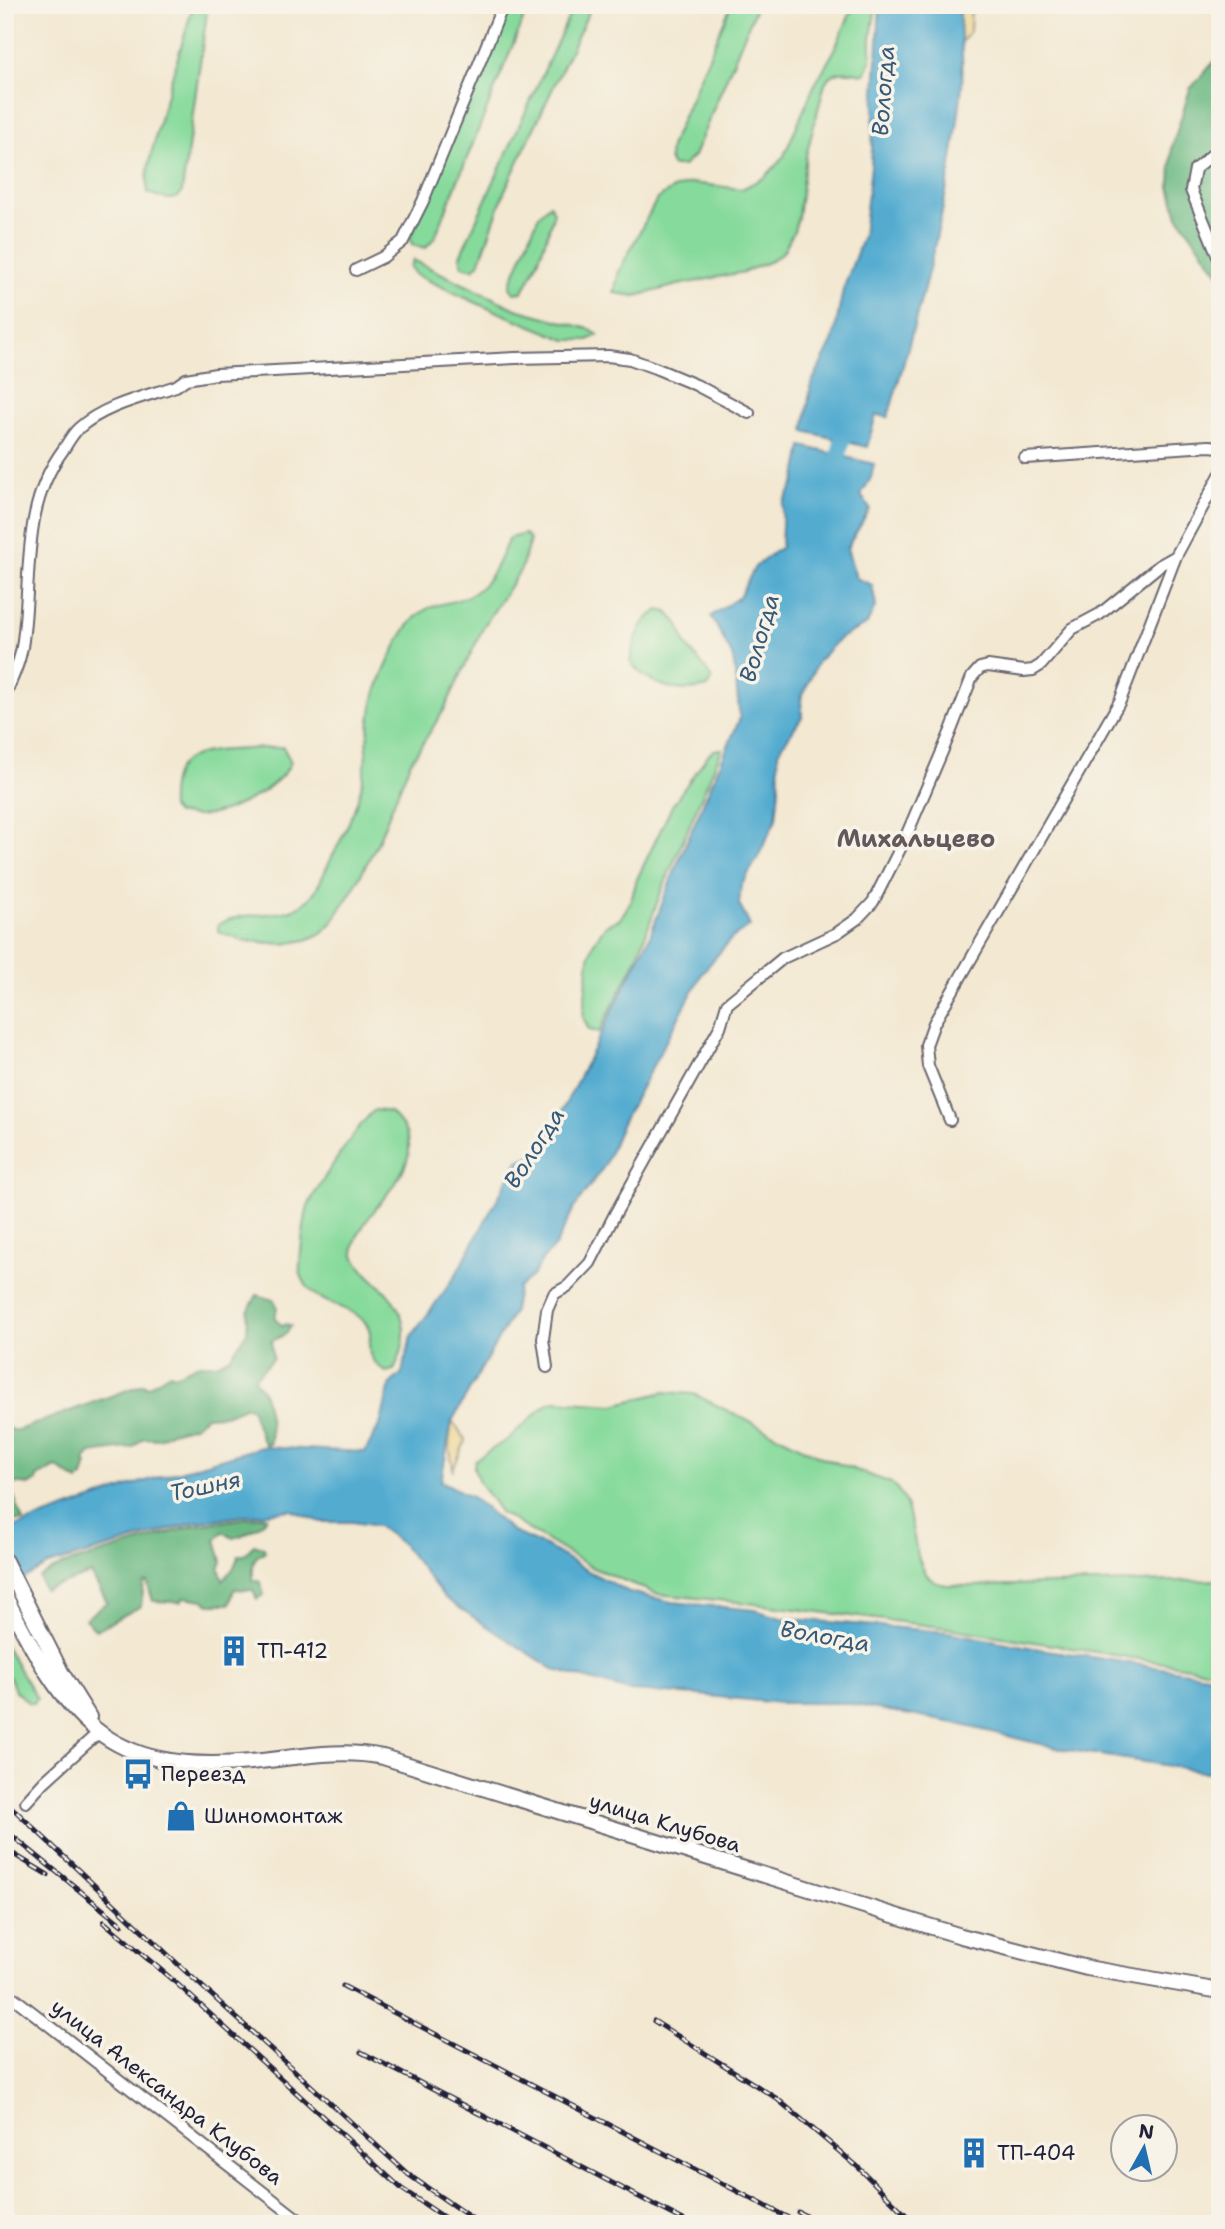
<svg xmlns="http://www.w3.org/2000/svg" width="1225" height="2229" font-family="'Shantell Sans',sans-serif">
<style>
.green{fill:#86da9b;stroke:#547e6b;stroke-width:2}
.forest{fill:#6cba83;stroke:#476e5f;stroke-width:2}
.sand{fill:#eeda9e;stroke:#887e6c;stroke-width:2}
.water{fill:#53acd0;stroke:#3a6786;stroke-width:2}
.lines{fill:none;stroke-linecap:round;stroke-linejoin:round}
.river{stroke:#53acd0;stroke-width:16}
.minor-casing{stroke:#6b6770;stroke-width:14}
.secondary-casing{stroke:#6b6770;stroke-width:18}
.minor{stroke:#fff;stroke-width:10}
.secondary{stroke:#fff;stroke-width:14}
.rail-casing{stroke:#22223b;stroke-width:5}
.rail{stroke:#f7f3e8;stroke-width:2.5;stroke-dasharray:8;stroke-linecap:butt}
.labels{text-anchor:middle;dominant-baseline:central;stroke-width:7;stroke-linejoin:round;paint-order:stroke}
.poi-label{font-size:21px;fill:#22223b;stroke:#f7f3e8;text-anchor:start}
.street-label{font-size:21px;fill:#22223b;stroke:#f7f3e8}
.water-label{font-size:23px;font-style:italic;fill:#365977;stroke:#f7f3e8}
.quarter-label{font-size:24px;font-weight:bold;fill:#64585c;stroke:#f7f3e8}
</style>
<rect width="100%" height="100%" fill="#f7f3e8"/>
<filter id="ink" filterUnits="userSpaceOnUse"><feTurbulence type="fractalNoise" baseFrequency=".0143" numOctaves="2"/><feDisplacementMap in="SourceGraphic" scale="14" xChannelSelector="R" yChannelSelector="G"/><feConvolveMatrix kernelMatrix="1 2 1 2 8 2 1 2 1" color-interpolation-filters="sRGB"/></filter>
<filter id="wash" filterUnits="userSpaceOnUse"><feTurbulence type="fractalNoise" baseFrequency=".00686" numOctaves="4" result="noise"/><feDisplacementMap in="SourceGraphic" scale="28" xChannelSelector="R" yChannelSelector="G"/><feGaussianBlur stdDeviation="1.57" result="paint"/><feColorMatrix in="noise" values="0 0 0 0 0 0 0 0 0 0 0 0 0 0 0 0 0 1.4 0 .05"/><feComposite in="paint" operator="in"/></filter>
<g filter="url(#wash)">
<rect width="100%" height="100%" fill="#f3e8d1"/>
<path class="green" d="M 193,5 L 208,5 L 182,192 C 173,205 161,197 148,193 C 145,175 150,158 155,140 C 165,94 181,51 193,5 Z
M 508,5 L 529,5 L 435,237 L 426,248 L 412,245 L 410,238 Z
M 574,5 L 592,5 L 505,190 L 479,264 L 473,269 L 462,266 L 460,256 Z
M 731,5 L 757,5 L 694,156 L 683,166 L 672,166 L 669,159 L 670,147 Z
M 854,5 L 876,5 L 871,38 L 871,61 L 865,74 C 850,72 833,67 825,83 L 806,156 L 798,217 L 794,231 L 783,252 L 771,261 L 744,272 L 678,285 L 636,296 L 614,293 L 619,271 L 657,199 L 673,189 L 691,183 L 742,189 L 765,177 L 783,158 L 814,86 L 833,53 Z
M 550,204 L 554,212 C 548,236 536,271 522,292 L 514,293 L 510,287 L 512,280 L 539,215 Z
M 413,260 L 516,309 L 589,329 L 598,335 L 588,340 L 566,340 L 483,306 L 416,275 L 410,267 Z
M 525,534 L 530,540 L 521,569 L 484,626 L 444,710 L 409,765 L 377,844 L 355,886 L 331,924 L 320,934 L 306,940 L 284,944 L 246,941 L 218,932 L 218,925 C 244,908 282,921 304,903 C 317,893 322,877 329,863 C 343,836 357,809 363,779 C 368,752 367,722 375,695 C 381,677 394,648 404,632 C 429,594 445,611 475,592 C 492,581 501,556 509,538 Z
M 659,610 L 667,612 L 678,623 L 686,645 L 706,669 L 712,680 L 708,687 C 680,695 646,685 630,661 C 635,640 639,621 659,610 Z
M 283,747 L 291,762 C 279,789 227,815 198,816 C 191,816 183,814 176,814 L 171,808 C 169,763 185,752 228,750 C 247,749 265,748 283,747 Z
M 722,749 L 661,892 L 637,958 L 599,1032 L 589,1030 L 583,1017 L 589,958 L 593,944 L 606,925 L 620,919 L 631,901 L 637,879 L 673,804 L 708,755 L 714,750 Z
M 375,1110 L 390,1112 C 395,1118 401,1123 404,1129 C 428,1169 362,1210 354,1246 C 346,1280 433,1292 394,1370 L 386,1372 C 354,1350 380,1340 365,1322 C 349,1305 319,1305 306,1285 C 304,1282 301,1275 300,1271 C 299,1262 305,1214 308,1207 C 315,1190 362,1118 375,1110 Z
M 664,1392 L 694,1394 L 823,1458 L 891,1483 C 920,1505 907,1562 933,1581 C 942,1587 960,1585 970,1586 L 1220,1580 L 1220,1672 L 948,1628 L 747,1603 L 657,1594 L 593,1568 L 501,1513 L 479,1482 L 474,1468 L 475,1460 L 508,1439 L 547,1404 L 554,1401 L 614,1405 Z
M 5,1646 L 37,1699 L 34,1703 L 29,1703 L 15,1691 L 11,1680 L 5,1672 Z"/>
<path class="forest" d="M 1220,55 L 1220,275 L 1178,216 L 1170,187 L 1172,147 L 1190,89 Z
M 257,1295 L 274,1300 L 277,1306 L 275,1319 L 282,1326 L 287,1324 L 291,1326 L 286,1334 L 271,1341 L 273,1358 L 254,1379 C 256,1382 259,1385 261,1388 C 267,1397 273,1435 269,1444 L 265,1445 C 258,1433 256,1421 251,1408 L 246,1406 L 225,1415 L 206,1416 L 194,1426 L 171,1432 L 159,1439 L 144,1438 L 133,1447 L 91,1453 L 84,1461 L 87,1464 L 83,1477 L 78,1481 L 56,1467 L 37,1477 L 37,1481 L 28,1485 L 13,1483 L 10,1486 L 23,1521 L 12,1521 L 5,1510 L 5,1424 L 11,1430 L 18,1430 L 144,1384 L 147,1387 L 170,1373 L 175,1375 L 199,1364 L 216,1364 L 230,1357 L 247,1332 L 248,1311 Z
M 264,1516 L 267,1517 C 260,1527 246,1535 233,1538 L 223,1532 L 216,1539 L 222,1562 L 219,1568 L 223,1580 L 233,1569 L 239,1555 L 245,1555 L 254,1544 L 264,1548 L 265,1552 C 251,1556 253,1568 253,1580 L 261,1582 L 263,1595 L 257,1599 L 253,1590 L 234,1589 L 230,1604 L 209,1604 L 203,1600 L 184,1597 L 181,1602 L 153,1601 L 147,1582 L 144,1583 L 141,1606 L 96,1630 L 85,1619 L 107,1602 L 91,1574 L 44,1590 L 39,1577 L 62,1565 L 196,1525 Z"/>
<path class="sand" d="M 959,5 L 971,5 L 970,31 L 961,43 Z
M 452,1421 L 466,1440 L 453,1469 L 449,1443 Z"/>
<path class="water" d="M 880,5 L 959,5 C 960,31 964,59 962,85 C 951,198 920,309 888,417 L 876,415 L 867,447 L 804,431 L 811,384 L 833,340 L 843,290 L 863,236 L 871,166 Z
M 802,446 L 874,464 L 871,478 L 861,495 L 870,509 L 847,548 L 856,578 L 872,585 L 876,605 L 867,624 L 840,638 L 818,661 L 801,699 L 802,717 L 778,752 L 779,789 L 776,819 L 757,859 L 741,886 L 739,904 L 750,926 L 731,939 L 703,972 L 621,1125 L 605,1165 L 574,1208 L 556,1245 L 543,1259 L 533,1275 L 518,1288 L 514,1311 L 452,1421 L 441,1481 L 473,1498 L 513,1532 L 549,1548 L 588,1571 L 629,1592 L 672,1602 L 755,1610 L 781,1618 L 947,1632 L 1040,1649 L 1220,1677 L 1220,1774 L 1056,1748 L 954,1723 L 845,1703 L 780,1703 L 698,1695 L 629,1691 L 555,1670 L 497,1633 L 445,1598 L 402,1544 L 378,1526 L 352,1522 L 321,1522 L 291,1510 L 196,1522 L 48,1565 L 5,1589 L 5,1530 L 15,1527 L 139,1483 L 261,1447 L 365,1452 L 381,1422 L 390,1384 L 402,1373 L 411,1337 L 454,1278 L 518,1161 L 542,1151 L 649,938 L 678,862 L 740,718 L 733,657 L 711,616 L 739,597 L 755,567 L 781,547 L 783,504 L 795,482 Z"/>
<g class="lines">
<path class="river" d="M 834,476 L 847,420"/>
</g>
</g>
<g filter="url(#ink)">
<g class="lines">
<g class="minor-casing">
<path id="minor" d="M 1220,148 L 1195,169 L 1191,190 L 1220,261
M 356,270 L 383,257 L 403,241 L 423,201 L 503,5
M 1025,458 L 1209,446 L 1220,447
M 5,695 C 13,677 21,660 23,640 C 32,574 21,507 63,450 C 68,443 72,434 79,428 C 105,405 144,397 176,386 L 186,379 L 216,374 L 515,358 L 608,356 L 630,359 L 655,368 L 696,385 L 749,413
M 950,1120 L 928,1066 L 926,1045 L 934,1023 L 1120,701 L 1176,556 L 1220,475
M 547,1367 L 543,1339 L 547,1310 L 554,1294 L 568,1286 L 590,1263 L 615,1214 L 720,1027 L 727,1004 L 743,991 L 783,958 L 837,933 L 857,919 L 873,902 L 904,841 L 950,733 L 972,677 L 980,668 L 988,666 L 1024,671 L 1033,670 L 1041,665 L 1072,629 L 1100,614 L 1160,565 L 1176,556
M 26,1802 L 44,1782 L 99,1732
M 5,1991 L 304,2224"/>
</g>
<g class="secondary-casing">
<path id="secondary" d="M 5,1561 L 61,1672 L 89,1717
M 5,1596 C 66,1716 103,1776 251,1762 C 295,1758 338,1748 383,1757 L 961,1936 L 1087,1968 L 1220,1991"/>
</g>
<use href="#minor" class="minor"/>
<use href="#secondary" class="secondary"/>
<g class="rail-casing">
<path id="rail" d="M 5,1801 L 183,1969 L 409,2175 L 480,2224
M 5,1830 L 122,1925
M 5,1849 L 48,1875
M 104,1922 L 175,1982 L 402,2189 L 454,2224
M 343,1986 L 800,2224
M 654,2021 L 776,2098 L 858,2167 L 915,2224
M 361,2052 L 691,2224
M 798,2212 L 822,2224"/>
</g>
<use href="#rail" class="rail"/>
</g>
</g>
<defs>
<g id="building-bare" transform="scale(2.415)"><path d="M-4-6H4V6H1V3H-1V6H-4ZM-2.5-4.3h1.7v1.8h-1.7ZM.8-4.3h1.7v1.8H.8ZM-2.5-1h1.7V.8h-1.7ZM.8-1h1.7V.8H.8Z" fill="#1f6fb2" stroke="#f7f3e8" stroke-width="2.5" paint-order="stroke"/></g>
<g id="bus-bare" transform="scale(2.415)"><path d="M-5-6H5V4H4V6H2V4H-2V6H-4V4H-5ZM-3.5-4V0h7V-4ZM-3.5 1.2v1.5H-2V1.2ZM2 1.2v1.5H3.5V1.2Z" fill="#1f6fb2" stroke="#f7f3e8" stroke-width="2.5" paint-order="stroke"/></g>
<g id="shop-bare" transform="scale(2.415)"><path d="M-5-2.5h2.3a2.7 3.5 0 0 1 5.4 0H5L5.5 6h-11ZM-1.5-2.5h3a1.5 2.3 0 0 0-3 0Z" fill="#1f6fb2" stroke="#f7f3e8" stroke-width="2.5" paint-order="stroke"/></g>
</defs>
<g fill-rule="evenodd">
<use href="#building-bare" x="234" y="1651"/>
<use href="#bus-bare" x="138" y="1774"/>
<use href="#shop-bare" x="181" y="1816"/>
<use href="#building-bare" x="974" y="2153"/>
</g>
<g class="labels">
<g class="poi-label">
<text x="257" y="1651">ТП-412</text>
<text x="161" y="1774">Переезд</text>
<text x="204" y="1816">Шиномонтаж</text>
<text x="997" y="2153">ТП-404</text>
</g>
<g class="street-label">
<text transform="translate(665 1823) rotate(17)">улица Клубова</text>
<text transform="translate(167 2092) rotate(38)">улица Александра Клубова</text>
</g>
<g class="water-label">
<text transform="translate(883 91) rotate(-86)">Вологда</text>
<text transform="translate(759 638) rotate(-74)">Вологда</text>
<text transform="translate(534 1148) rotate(-57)">Вологда</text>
<text transform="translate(205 1486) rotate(-12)">Тошня</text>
<text transform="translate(825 1636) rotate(10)">Вологда</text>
</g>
<g class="quarter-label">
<text x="916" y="839">Михальцево</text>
</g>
</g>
<rect width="1225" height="2229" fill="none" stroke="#f7f3e8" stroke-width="28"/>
<g transform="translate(1144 2148) rotate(8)"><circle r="33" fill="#f7f3e8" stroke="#a29fa3" stroke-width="2"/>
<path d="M0-5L12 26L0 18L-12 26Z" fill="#1f6fb2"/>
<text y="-10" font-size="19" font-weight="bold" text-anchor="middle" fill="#22223b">N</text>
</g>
</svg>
